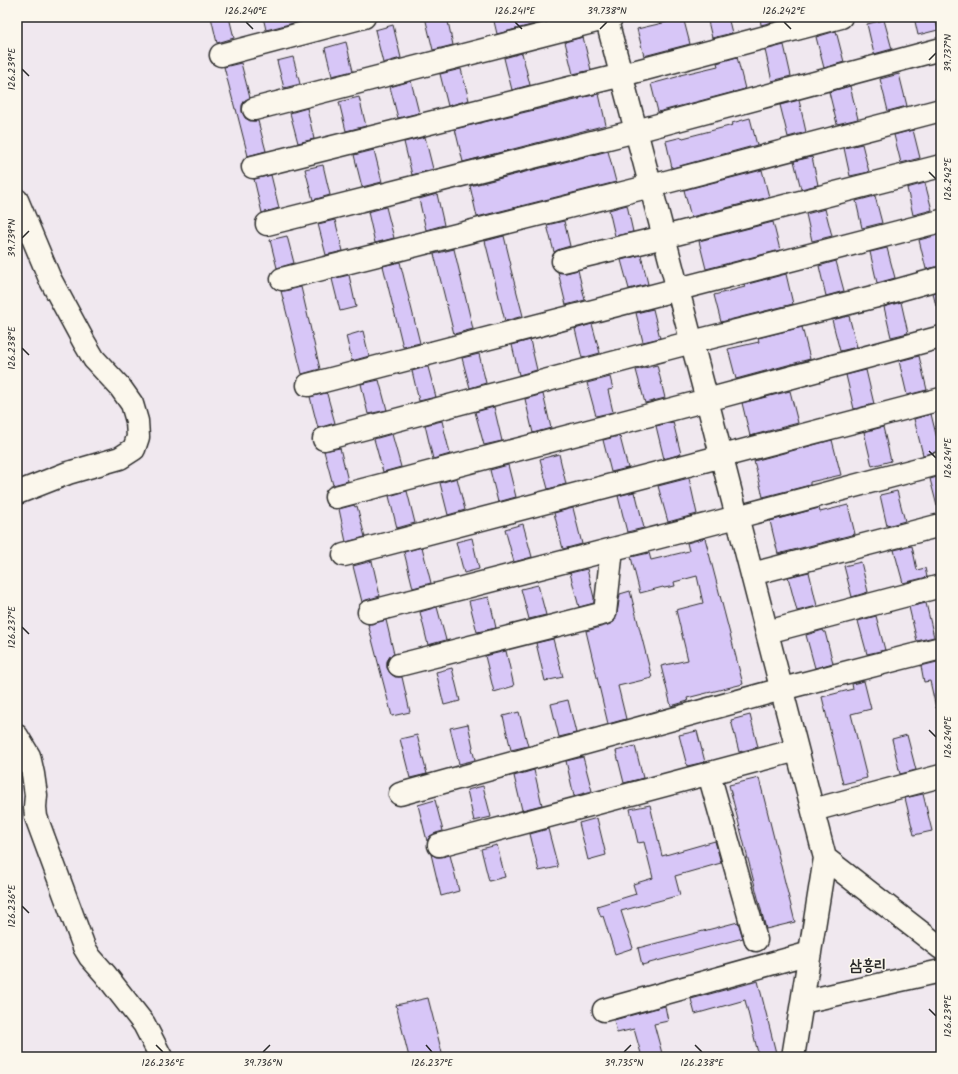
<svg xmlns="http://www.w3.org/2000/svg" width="958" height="1074" font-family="Kalam,'Poor Story',sans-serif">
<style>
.building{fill:#d7c6f7;stroke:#2b2b2b}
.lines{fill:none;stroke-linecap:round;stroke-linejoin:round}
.minor-casing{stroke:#2b2b2b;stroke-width:25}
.minor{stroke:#fbf7ec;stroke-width:22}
.ticks{fill:none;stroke:#2b2b2b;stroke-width:1.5}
.labels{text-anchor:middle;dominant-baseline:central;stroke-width:3;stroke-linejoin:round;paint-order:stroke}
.quarter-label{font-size:15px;font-weight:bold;fill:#2b2b2b;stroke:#fbf7ec}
.neatline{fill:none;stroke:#2b2b2b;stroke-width:1.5}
.ticks-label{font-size:10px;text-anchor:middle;fill:#2b2b2b}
</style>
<rect width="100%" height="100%" fill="#f0e8ef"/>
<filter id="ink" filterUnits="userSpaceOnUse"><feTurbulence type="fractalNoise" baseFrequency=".025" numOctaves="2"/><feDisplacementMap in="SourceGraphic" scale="8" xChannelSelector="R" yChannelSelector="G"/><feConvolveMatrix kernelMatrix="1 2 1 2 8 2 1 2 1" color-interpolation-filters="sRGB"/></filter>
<g filter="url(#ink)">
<path class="building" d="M 211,17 L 229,17 L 234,38 L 217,43 Z
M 263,17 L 305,17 L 305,20 L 266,30 Z
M 425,17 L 447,17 L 453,45 L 433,50 Z
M 493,17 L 558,17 L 558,18 L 497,34 Z
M 666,17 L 683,17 L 690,44 L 644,56 L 637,29 L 667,22 Z
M 707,17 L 728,17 L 732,33 L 712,38 Z
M 760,17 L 792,17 L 761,25 Z
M 914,17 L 935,17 L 938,30 L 918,35 Z
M 884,20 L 892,49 L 874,54 L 867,24 Z
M 393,25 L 401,58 L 383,63 L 375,30 Z
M 836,31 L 844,62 L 824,68 L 816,37 Z
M 583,37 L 591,70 L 573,74 L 565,42 Z
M 346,42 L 353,71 L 332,76 L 325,48 Z
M 784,45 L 791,76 L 772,81 L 765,50 Z
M 522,53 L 530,85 L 512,90 L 504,58 Z
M 293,57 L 300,84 L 284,88 L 277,61 Z
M 737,57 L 745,89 L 658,112 L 651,84 L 680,76 L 680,75 L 718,66 L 717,63 Z
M 241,63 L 250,98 L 245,100 L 242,105 L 242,112 L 245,118 L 250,121 L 258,121 L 266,151 L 248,156 L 236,109 L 235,109 L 224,67 Z
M 461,69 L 469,100 L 448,106 L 440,74 Z
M 899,74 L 907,106 L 888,111 L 880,79 Z
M 411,81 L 419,113 L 398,118 L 390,87 Z
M 850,86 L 858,119 L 837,124 L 829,92 Z
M 599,94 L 606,125 L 463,162 L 455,129 L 580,99 L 579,98 Z
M 359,97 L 366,126 L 346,131 L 339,102 Z
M 799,100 L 806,132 L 788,137 L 780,105 Z
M 307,108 L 314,139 L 298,143 L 290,113 Z
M 750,118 L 757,145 L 672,168 L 666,141 L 682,137 L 683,138 L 733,125 L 732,123 Z
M 913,130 L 920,158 L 901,163 L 894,135 Z
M 425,137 L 433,169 L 412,175 L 404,142 Z
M 862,144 L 869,172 L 850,176 L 844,148 Z
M 374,150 L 382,182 L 362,187 L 354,155 Z
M 608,151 L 616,182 L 477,217 L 470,186 Z
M 812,157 L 818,185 L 801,189 L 794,161 Z
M 323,165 L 330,195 L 313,200 L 305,169 Z
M 762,170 L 769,197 L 691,217 L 684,190 Z
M 271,175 L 279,208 L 262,213 L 254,179 Z
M 925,183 L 932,210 L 913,215 L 907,188 Z
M 437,194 L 444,225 L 426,230 L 419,199 Z
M 875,196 L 882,223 L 862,228 L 856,201 Z
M 627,205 L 633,232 L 615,236 L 609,210 Z
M 386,207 L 394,238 L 375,243 L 368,212 Z
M 825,209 L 832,236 L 812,241 L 806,214 Z
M 335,220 L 343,251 L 326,255 L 318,224 Z
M 564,221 L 570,246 L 560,249 L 554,252 L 547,225 Z
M 773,222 L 780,250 L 706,269 L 699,241 Z
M 938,235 L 941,247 L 941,266 L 926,269 L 919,240 Z
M 287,236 L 294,263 L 277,268 L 270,240 Z
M 504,236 L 511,265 L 510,266 L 523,316 L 505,321 L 485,241 Z
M 887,248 L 895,278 L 877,283 L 870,252 Z
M 454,249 L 473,329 L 454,334 L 434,254 Z
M 641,255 L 648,284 L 629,289 L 621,260 Z
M 836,261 L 844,291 L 826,296 L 819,266 Z
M 400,262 L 420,343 L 403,347 L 383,266 Z
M 578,270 L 585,300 L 566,305 L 558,272 L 566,273 Z
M 786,274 L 793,304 L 721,322 L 714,295 L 745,287 L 744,285 Z
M 349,275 L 356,307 L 340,311 L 332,279 Z
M 301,287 L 320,369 L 302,374 L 281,291 L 285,291 Z
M 941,291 L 941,305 L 936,306 L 933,293 Z
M 901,302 L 908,333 L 891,337 L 884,307 Z
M 653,309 L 660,338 L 643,342 L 636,313 Z
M 849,316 L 857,347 L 840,351 L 832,320 Z
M 592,324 L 600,353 L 582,358 L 575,329 Z
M 802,327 L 810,359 L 736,379 L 728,349 L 759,342 L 758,338 Z
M 363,331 L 369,356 L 352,361 L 346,336 Z
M 530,340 L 537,370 L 519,375 L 512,345 Z
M 479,354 L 486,383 L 470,388 L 462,358 Z
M 919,356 L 927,390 L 907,395 L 899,361 Z
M 657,365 L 665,398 L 645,403 L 636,370 Z
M 426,367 L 428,367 L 436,397 L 419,401 L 412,371 Z
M 866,370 L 874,404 L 854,409 L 846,375 Z
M 610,377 L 613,389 L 608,390 L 613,412 L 596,416 L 587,383 Z
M 379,380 L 387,410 L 368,414 L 361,384 Z
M 790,391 L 798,423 L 750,436 L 742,403 Z
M 326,393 L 327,394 L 335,423 L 318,428 L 310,397 Z
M 543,394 L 551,428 L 533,433 L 525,399 Z
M 494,407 L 502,441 L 484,445 L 475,412 Z
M 931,414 L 940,451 L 923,455 L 914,419 Z
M 442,421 L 450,454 L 433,459 L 425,425 Z
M 673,422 L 681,454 L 664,459 L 656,426 Z
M 883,427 L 891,461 L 872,466 L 864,432 Z
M 392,434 L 401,467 L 383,472 L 374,439 Z
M 619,436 L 619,438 L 620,437 L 628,468 L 611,472 L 603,440 Z
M 832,440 L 841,475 L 810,482 L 810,485 L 763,497 L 754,461 Z
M 340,448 L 348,481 L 333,485 L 324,451 Z
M 559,454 L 566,484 L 548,489 L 540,459 Z
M 508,465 L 516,497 L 498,502 L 490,470 Z
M 941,476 L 941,505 L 937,506 L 930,479 Z
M 457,478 L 465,510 L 448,515 L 440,483 Z
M 689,478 L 697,514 L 668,522 L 658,486 Z
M 407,491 L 415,523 L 397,528 L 389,496 Z
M 897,491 L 905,521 L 887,526 L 880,495 Z
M 634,492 L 635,496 L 636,495 L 644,528 L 627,532 L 618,496 Z
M 354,505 L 355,507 L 357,506 L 365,537 L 346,542 L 339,509 Z
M 848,505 L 855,534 L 778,554 L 770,521 L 819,508 L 820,512 Z
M 573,508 L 582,544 L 563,549 L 554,513 Z
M 523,524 L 532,557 L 514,562 L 505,529 Z
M 472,538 L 479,569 L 464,573 L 456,542 Z
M 705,538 L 743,684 L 687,698 L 688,701 L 671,706 L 661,666 L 688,660 L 676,610 L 703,603 L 697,576 L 674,582 L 675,586 L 664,588 L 663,587 L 640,593 L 631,557 L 649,553 L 651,560 L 689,551 L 687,543 Z
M 912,546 L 917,570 L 925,568 L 927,577 L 903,583 L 894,550 Z
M 422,547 L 431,583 L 413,588 L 404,552 Z
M 372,561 L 380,596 L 366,600 L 362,602 L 353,566 Z
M 861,562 L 868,592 L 852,597 L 844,566 Z
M 587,569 L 594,598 L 594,603 L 579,607 L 570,573 Z
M 809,572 L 817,606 L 797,611 L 788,577 Z
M 538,585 L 546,615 L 529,619 L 521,589 Z
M 630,591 L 652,678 L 618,686 L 626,719 L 608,724 L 586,631 L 608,625 L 614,622 L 617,614 L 620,594 Z
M 489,597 L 496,628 L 477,632 L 469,601 Z
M 926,603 L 934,637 L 917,641 L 909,607 Z
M 437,607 L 446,640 L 428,645 L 420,612 Z
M 876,616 L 885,650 L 867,654 L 858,621 Z
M 386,620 L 394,654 L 390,656 L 387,661 L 387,668 L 390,673 L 395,677 L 402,677 L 410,712 L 392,716 L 368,624 L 372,624 Z
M 823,630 L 824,632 L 825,632 L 833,663 L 815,668 L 806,635 Z
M 553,639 L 563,677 L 545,681 L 536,643 Z
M 506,651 L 514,686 L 494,692 L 485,656 Z
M 941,661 L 941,708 L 936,708 L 930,681 L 924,682 L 921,666 Z
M 452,668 L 460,701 L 444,705 L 436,672 Z
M 864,681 L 871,709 L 851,714 L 867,778 L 843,784 L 822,697 L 853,689 L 852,684 Z
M 568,700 L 576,733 L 559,737 L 551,704 Z
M 519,712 L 528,746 L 511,750 L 503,716 Z
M 750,715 L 758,747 L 739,752 L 731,720 Z
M 468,724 L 473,747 L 472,748 L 475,760 L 459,764 L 450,728 Z
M 697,731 L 705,762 L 687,766 L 679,735 Z
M 417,735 L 427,774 L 410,778 L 400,739 Z
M 907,735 L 916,770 L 900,774 L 892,739 Z
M 635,746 L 643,778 L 624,783 L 616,751 Z
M 583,757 L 592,791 L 574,796 L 566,761 Z
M 534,770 L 542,805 L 522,810 L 514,776 Z
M 759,778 L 795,922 L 766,929 L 729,785 Z
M 483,786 L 491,817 L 474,821 L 467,790 Z
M 923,794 L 932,831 L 914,835 L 905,798 Z
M 435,800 L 443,831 L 436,833 L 430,836 L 427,841 L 418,805 Z
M 650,805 L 662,856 L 715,841 L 721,863 L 675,876 L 680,895 L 621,911 L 633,948 L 615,954 L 603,916 L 601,917 L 597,906 L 636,894 L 633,884 L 653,878 L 644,842 L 638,843 L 630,809 Z
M 597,818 L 606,855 L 588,860 L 579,823 Z
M 548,829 L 558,867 L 539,871 L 530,834 Z
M 497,845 L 505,877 L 489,881 L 481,849 Z
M 431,854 L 436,857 L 442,857 L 450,855 L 459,891 L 441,896 Z
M 738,922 L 743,938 L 642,965 L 638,948 Z
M 758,981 L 777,1057 L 759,1057 L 745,1000 L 695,1014 L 691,999 Z
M 428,998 L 443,1057 L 409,1057 L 396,1005 Z
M 665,1006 L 668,1021 L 654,1024 L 663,1057 L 642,1057 L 634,1029 L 617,1033 L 614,1020 Z"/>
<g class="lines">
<g class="minor-casing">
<path id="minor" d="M 606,17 L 707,400 L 825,858 L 941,948
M 221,55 L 364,17
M 254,109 L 612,17
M 253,167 L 622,75 L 841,17
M 17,200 L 50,279 L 84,342 L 94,359 L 120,387 L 132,404 L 137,421 L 138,437 L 134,449 L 120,458 L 68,473 L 17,493
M 267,224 L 636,131 L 941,49
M 563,261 L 664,237 L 941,166
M 282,279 L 651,186 L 941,110
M 308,385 L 941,221
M 324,439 L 692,342 L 877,296 L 941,278
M 336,497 L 707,400 L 941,337
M 344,555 L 941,399
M 752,574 L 941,525
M 369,612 L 737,517 L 941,463
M 767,632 L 941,586
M 399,665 L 605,613 L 612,549
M 17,736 L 29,756 L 33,774 L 36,795 L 35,807 L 36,817 L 84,947 L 90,957 L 105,974 L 144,1024 L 161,1057
M 709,774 L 756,940
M 400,794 L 782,689 L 941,648
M 813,810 L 941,776
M 439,845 L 797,750
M 825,858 L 802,1002 L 941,971
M 604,1010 L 810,953
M 793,1057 L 802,1002"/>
</g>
<use href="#minor" class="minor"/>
</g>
</g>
<path class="ticks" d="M 246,22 L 253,29M 515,22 L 522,29M 784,22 L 791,29M 600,29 L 607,22M 929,60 L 936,53M 22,69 L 29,76M 929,172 L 936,179M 22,238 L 29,231M 22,348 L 29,355M 929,451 L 936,458M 22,627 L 29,634M 929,730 L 936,737M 22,906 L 29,913M 929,1009 L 936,1016M 156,1045 L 163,1052M 426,1045 L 432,1052M 695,1045 L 702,1052M 263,1052 L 270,1045M 624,1052 L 631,1045"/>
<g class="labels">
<g class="quarter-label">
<text x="868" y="966">삼흥리</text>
</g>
</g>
<rect width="958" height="1074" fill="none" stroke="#fbf7ec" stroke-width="44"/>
<rect x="22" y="22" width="914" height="1030" class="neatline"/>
<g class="ticks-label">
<text x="246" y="14">126.240°E</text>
<text x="515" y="14">126.241°E</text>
<text x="607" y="14">39.738°N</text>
<text x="784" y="14">126.242°E</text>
<text transform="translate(947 53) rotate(-90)" y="4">39.737°N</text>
<text transform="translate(11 69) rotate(-90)" y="4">126.239°E</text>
<text transform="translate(947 179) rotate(-90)" y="4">126.242°E</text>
<text transform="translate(11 238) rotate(-90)" y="4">39.739°N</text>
<text transform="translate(11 348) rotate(-90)" y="4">126.238°E</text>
<text transform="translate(947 458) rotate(-90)" y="4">126.241°E</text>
<text transform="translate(11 627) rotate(-90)" y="4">126.237°E</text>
<text transform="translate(947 737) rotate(-90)" y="4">126.240°E</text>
<text transform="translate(11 906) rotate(-90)" y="4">126.236°E</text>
<text transform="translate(947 1016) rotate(-90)" y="4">126.239°E</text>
<text x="163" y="1066">126.236°E</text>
<text x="263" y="1066">39.736°N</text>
<text x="432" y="1066">126.237°E</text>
<text x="624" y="1066">39.735°N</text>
<text x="702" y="1066">126.238°E</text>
</g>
</svg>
